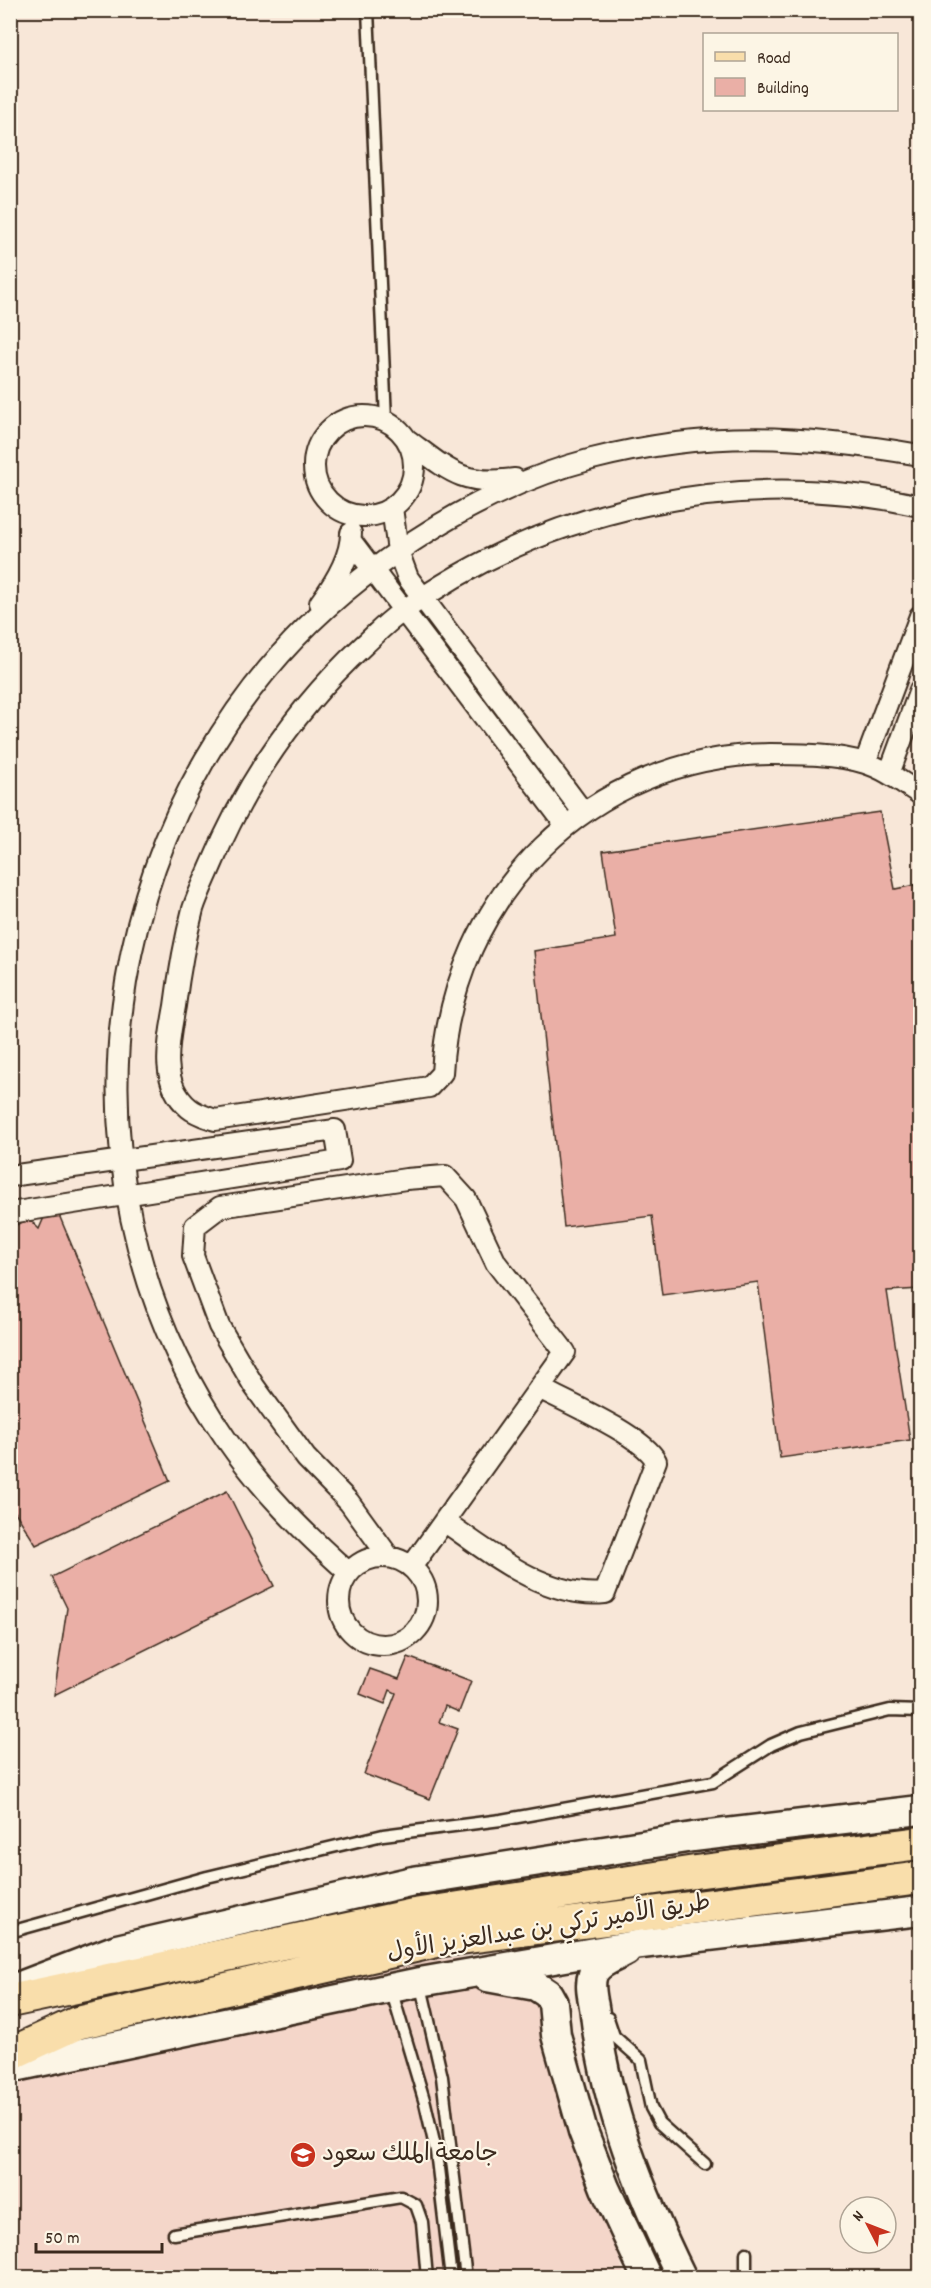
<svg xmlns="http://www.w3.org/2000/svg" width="931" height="2288" font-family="Dekko,'Playpen Sans Arabic',sans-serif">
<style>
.built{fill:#f4d6c9}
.building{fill:#eaafa6;stroke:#3b2a1e;stroke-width:1.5}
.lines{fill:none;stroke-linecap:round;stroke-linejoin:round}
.lane-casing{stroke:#3b2a1e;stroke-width:15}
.street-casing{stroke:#3b2a1e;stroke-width:24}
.secondary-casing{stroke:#3b2a1e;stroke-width:33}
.primary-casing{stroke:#3b2a1e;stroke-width:36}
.lane{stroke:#fcf5e5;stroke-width:10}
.street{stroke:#fcf5e5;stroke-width:20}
.secondary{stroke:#fcf5e5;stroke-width:28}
.primary{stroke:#f9deab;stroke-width:32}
.labels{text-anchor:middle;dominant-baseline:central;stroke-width:4.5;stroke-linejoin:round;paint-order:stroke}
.street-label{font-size:24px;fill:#3b2a1e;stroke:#fcf5e5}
.poi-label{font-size:24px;fill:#3b2a1e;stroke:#fcf5e5;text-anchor:start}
</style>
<rect width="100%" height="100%" fill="#f8e7d8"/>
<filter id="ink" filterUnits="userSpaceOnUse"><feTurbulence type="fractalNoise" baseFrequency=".0167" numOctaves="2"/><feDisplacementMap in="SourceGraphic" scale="12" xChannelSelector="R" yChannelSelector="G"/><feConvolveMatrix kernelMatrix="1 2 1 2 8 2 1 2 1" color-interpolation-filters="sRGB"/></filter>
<g filter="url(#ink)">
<path class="built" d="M 548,1952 L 624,2277 L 11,2278 L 11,2032 L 211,1974 Z"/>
<path class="building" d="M 880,812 L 895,889 L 920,884 L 920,1289 L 887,1291 L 910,1440 L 780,1458 L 758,1282 L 662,1295 L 652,1216 L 564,1227 L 534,951 L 616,938 L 603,851 Z
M 57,1210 L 170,1481 L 36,1545 L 10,1504 L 10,1228 L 29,1219 L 39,1229 L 45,1215 Z
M 227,1491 L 274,1586 L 54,1695 L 67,1608 L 52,1577 Z
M 408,1657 L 471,1681 L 459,1712 L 445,1706 L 439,1722 L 458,1729 L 430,1799 L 364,1774 L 396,1693 L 390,1690 L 385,1704 L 360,1694 L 370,1669 L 399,1679 Z"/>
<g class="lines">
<g class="lane-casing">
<path id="lane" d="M 368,10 L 386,420
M 10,1932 L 207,1877 L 383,1835 L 501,1820 L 713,1782 L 771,1745 L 801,1732 L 890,1710 L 920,1711
M 420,1982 L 442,2077 L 466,2278
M 391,1989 L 425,2103 L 436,2151 L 451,2278
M 608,2018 L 614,2036 L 641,2060 L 651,2108 L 659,2123 L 705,2164
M 174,2234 L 401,2197 L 416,2205 L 422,2222 L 427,2278
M 746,2278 L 746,2253"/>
</g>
<g class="street-casing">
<path id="street" d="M314 466a50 50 0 1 1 100 0a50 50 0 1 1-100 0Z
M 409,441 C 449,471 463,486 515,479
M 920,506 C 742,466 546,506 399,614 C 386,623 375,635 364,645 C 297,707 246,782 211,866 C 205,880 198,894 193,909 C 185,940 179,974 175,1006 C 169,1040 158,1082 189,1108 C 196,1114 207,1117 215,1120 L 429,1087 L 442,1073 C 452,895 590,756 770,754 C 801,754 835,754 865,763 C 885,769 903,783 920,794
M 392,508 L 398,551 L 408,578 L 583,812
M 351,541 L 565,824
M 320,603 C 334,584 351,558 351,533
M 865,763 L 920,616
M 889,774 L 920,690
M 10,1176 L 335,1130 L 340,1161 L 10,1213
M 444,1521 C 490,1553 545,1599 605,1593 L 656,1461 C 644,1436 566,1402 539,1388
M339 1601a44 44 0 1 1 88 0a44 44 0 1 1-88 0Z
M 389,1557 L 349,1502 L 306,1458 L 254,1386 L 219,1326 L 193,1256 L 195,1226 L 220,1207 L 406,1179 L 445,1176 L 466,1199 L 496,1263 L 565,1352 L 412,1566
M 349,1573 C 302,1531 262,1491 226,1439 C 37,1167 103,780 362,578 C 430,525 508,481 592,459 C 709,429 804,435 920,455"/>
</g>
<g class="secondary-casing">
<path id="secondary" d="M 626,1951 C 616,1957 598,1962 593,1974 C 588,1987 594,2001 595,2014 C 606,2108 641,2194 682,2278
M 487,1977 L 536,1986 L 548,1994 L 553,2003 L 556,2035 L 583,2131 L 605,2188 L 647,2278
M 10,1990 L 117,1949 L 413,1881 L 693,1837 L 920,1810
M 10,2068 L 420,1982 L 641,1944 L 920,1911"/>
</g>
<g class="primary-casing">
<path id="primary" d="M 10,2001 L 414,1915 L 695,1872 L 920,1843
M 10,2054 L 77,2023 L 437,1941 L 920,1878"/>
</g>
<use href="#lane" class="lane"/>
<use href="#street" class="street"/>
<use href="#secondary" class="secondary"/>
<use href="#primary" class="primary"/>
</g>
</g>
<defs>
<g id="university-disc" transform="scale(1.35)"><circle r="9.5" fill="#c8321e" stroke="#fcf5e5"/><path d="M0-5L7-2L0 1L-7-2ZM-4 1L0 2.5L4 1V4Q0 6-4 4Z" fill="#fff"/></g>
</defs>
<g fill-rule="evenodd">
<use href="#university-disc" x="303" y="2155"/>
</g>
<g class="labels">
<g class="street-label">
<text transform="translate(549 1929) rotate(-9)">طريق الأمير تركي بن عبدالعزيز الأول</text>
</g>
<g class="poi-label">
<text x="322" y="2155">جامعة الملك سعود</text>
</g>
</g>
<rect width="931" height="2288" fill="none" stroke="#fcf5e5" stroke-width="36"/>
<rect x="18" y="18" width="895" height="2252" fill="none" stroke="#3b2a1e" stroke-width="2" filter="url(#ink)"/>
<rect x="703" y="33" width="195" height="78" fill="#fcf5e5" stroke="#afa495" stroke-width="1.5"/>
<rect x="715" y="52" width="30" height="9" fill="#f9deab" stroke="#afa495" stroke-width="1.5"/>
<text x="757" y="63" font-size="18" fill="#3b2a1e">Road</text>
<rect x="715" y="78" width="30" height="18" fill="#eaafa6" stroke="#afa495" stroke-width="1.5"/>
<text x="757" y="93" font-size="18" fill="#3b2a1e">Building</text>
<g transform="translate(868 2225) rotate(312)"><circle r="28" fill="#fcf5e5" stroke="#afa495" stroke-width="1.5"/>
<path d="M0-4.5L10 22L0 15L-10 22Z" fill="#c8321e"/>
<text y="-9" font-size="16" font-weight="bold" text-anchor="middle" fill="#3b2a1e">N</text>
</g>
<path d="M36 2243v9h126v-9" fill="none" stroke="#3b2a1e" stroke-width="3"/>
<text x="45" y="2243" font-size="18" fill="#3b2a1e" stroke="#fcf5e5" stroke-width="4.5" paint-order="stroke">50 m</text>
</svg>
